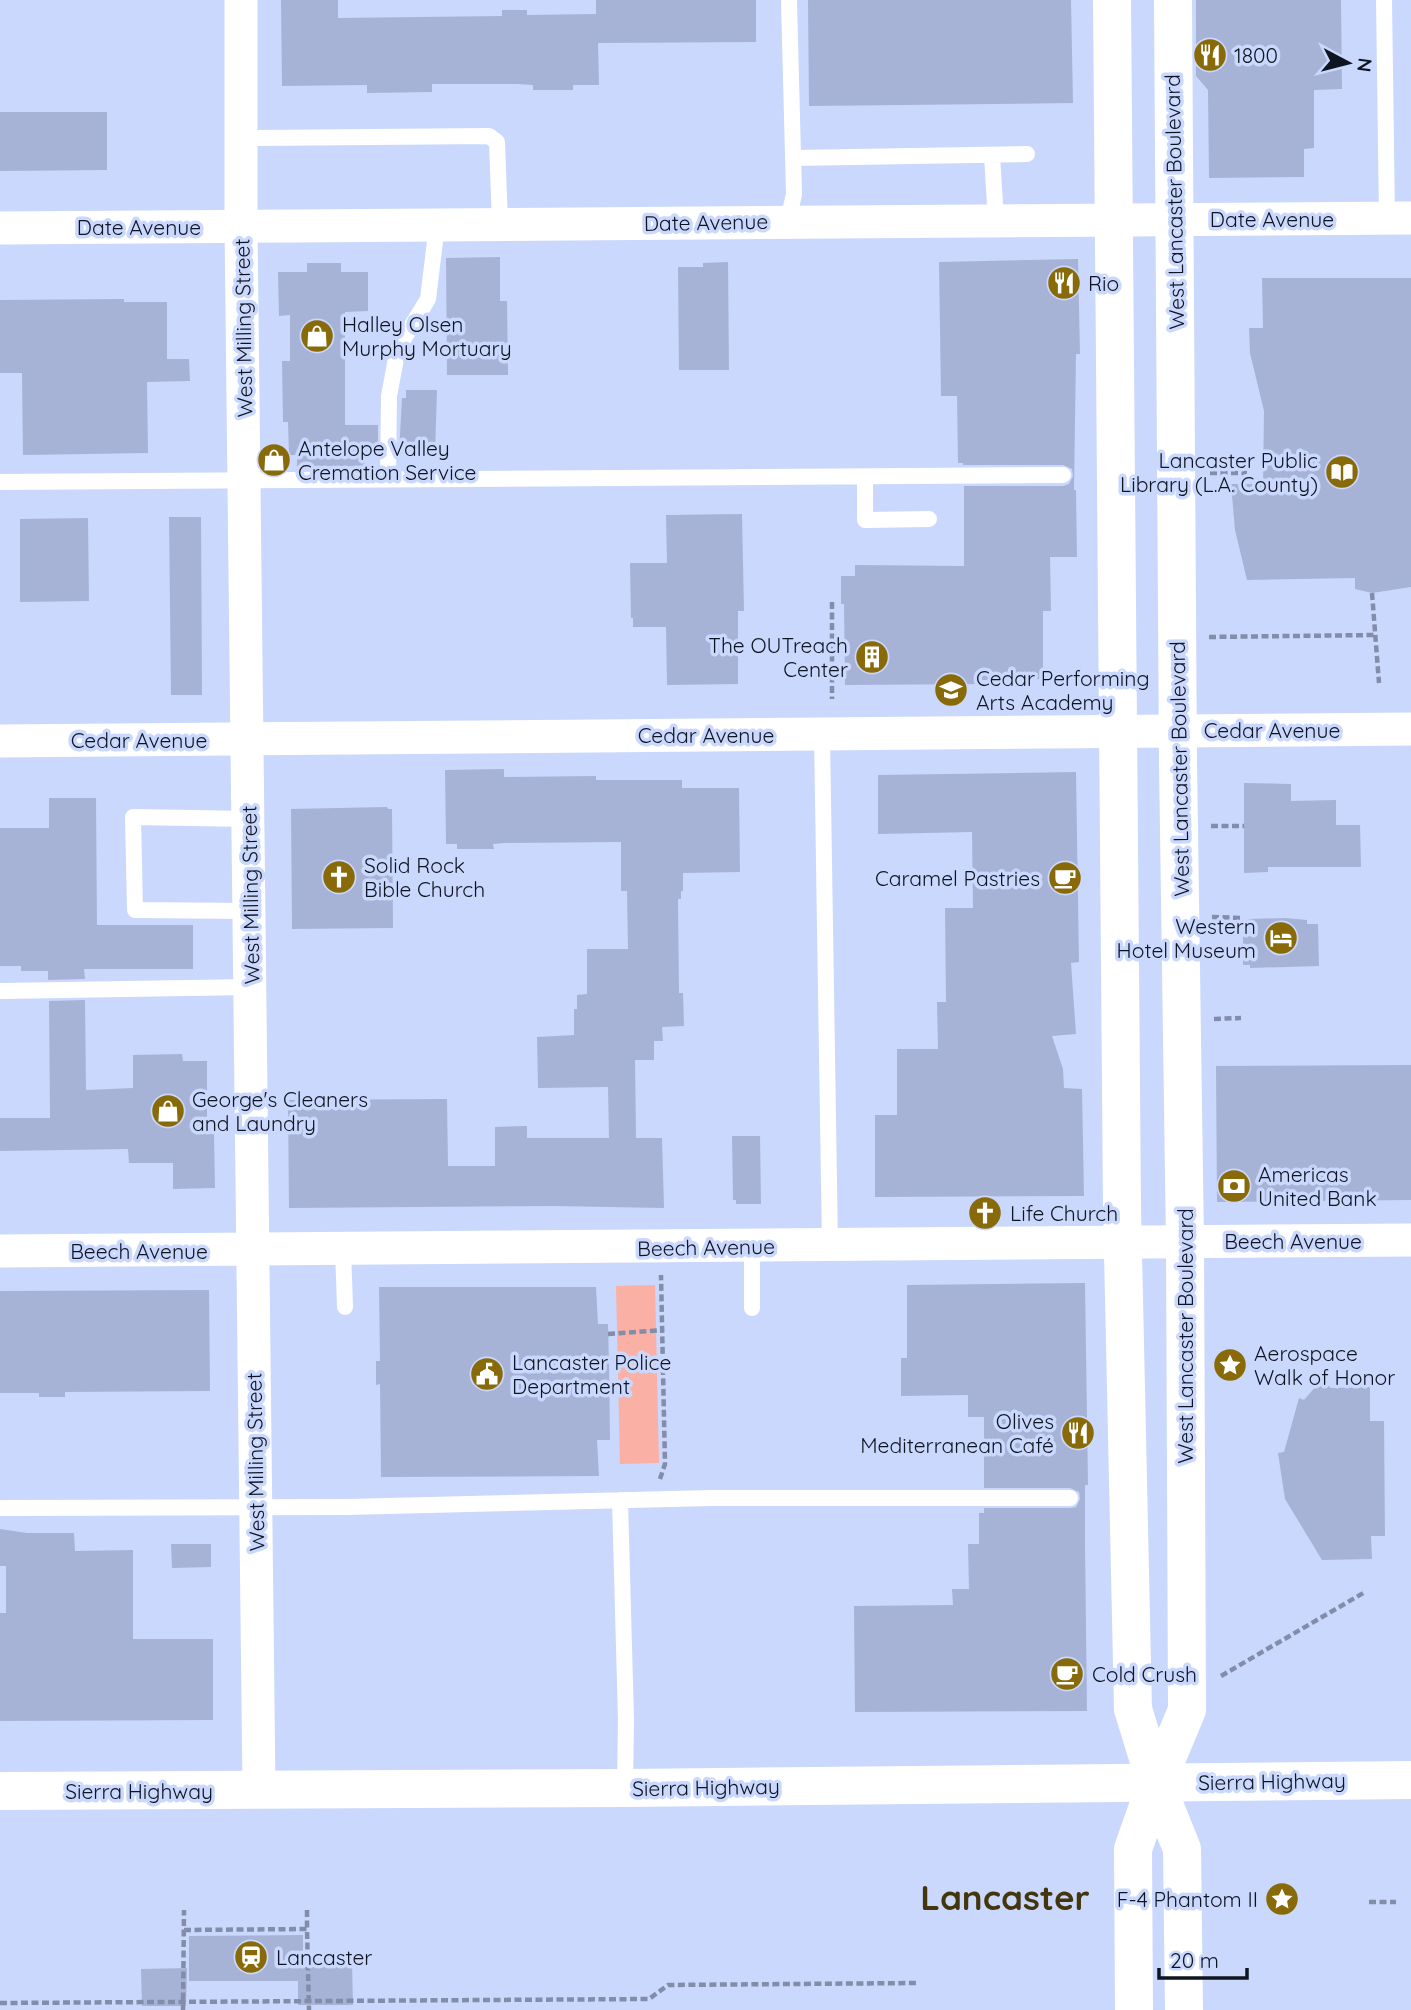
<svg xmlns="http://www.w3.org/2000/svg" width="1411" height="2010" font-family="Quicksand,sans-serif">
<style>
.green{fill:#fab0a4}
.building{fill:#a6b3d7}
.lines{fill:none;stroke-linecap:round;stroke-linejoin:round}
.path{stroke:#838da9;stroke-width:4.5;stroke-dasharray:7 3.5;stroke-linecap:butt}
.service{stroke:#fff;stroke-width:16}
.minor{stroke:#fff;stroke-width:33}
.tertiary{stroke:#fff;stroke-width:38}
.primary{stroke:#fff;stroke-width:38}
.labels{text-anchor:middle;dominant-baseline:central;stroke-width:7;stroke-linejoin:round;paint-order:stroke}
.poi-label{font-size:21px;fill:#0f1421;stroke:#cad8fd;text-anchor:start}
.street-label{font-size:21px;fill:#0f1421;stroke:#cad8fd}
.town-label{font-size:35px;font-weight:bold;fill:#44360c;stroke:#cad8fd}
</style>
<rect width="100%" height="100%" fill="#cad8fd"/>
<path class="green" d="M 655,1285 L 659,1463 L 620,1464 L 616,1286 Z"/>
<path class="building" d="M 281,0 L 338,0 L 338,18 L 502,16 L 502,10 L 527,10 L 527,15 L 596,14 L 596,0 L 756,0 L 756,42 L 598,43 L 599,85 L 573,85 L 573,90 L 533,90 L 533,85 L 517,84 L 432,84 L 432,92 L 367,93 L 367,85 L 282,86 Z
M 808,0 L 1071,0 L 1073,103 L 809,106 Z
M 1196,0 L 1341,0 L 1342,89 L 1314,90 L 1314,148 L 1304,149 L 1304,177 L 1209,178 L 1208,90 L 1196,76 Z
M 0,112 L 107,112 L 107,170 L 0,171 Z
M 500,257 L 500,301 L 507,301 L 508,375 L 447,375 L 446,258 Z
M 1078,259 L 1080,354 L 1076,354 L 1074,490 L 1076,490 L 1077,557 L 1050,557 L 1051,611 L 1043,611 L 1043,679 L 982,680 L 982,684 L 845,685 L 844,604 L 841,604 L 841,576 L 855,576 L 855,565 L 964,566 L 964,486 L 1063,486 L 1069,484 L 1073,476 L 1072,469 L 1063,465 L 963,465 L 963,463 L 958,463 L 957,396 L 941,396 L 939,262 Z
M 728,262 L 729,370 L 679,370 L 678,267 L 703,267 L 703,263 Z
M 307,263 L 341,263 L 341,272 L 368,272 L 368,311 L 345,312 L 345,425 L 378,425 L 378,452 L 365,452 L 365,466 L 297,466 L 297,455 L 289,455 L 288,422 L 283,422 L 282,361 L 290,361 L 290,315 L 279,316 L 278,272 L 307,272 Z
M 1262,278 L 1411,278 L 1411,587 L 1372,593 L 1355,589 L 1355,578 L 1247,580 L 1235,530 L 1231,484 L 1263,484 L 1264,411 L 1250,353 L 1249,328 L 1263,328 Z
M 124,299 L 124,302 L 167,302 L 167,359 L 189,359 L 190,381 L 147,382 L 148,453 L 23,455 L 22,373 L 0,373 L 0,300 Z
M 406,390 L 437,390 L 435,453 L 399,453 L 402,398 L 406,398 Z
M 742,514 L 744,611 L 738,611 L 738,684 L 667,685 L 666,627 L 633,627 L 633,618 L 631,618 L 630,563 L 667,563 L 666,515 Z
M 169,517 L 201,517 L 202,695 L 171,695 Z
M 88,518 L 89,601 L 20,602 L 20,519 Z
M 504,769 L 504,777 L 596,776 L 596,780 L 682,780 L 682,788 L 739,788 L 740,872 L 683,873 L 683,891 L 681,891 L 681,899 L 678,899 L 679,993 L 683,993 L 684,1026 L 662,1027 L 663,1041 L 654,1041 L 654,1060 L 635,1060 L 636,1138 L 662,1138 L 664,1208 L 556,1206 L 289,1208 L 288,1100 L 447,1099 L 448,1166 L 495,1166 L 495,1127 L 527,1126 L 527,1138 L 609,1138 L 608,1087 L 538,1088 L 537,1037 L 574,1035 L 574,1009 L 577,1009 L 577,995 L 587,994 L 587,949 L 628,949 L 627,891 L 621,891 L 621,842 L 505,843 L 493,844 L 494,849 L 457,849 L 457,844 L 446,844 L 445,770 Z
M 1076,772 L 1079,962 L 1071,963 L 1076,1034 L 1052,1036 L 1063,1069 L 1064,1088 L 1082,1089 L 1084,1196 L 875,1197 L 875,1115 L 897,1115 L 897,1049 L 938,1049 L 937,1002 L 946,1002 L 945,908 L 973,908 L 972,832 L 878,834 L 878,775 Z
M 1244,783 L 1291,784 L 1291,801 L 1336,800 L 1336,825 L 1360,825 L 1361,867 L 1268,867 L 1268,872 L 1244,873 Z
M 49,798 L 96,798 L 97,925 L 193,925 L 193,969 L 84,969 L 85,979 L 48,980 L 48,971 L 21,971 L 21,966 L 0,966 L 0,828 L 49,828 Z
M 387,807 L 388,809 L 392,809 L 393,928 L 292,929 L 291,809 Z
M 1285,918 L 1307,920 L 1307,924 L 1318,924 L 1319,966 L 1250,968 L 1250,965 L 1243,965 L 1243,932 L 1249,932 L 1249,919 Z
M 85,1000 L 86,1090 L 133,1088 L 133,1055 L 182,1054 L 183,1061 L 207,1061 L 207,1134 L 214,1134 L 215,1188 L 173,1189 L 173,1163 L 129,1163 L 128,1149 L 0,1151 L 0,1118 L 50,1118 L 49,1001 Z
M 1411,1065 L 1411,1200 L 1217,1202 L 1216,1066 Z
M 732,1136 L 760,1136 L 761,1204 L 736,1204 L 736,1200 L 733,1200 Z
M 1085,1283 L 1088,1485 L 1085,1485 L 1085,1544 L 1087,1711 L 855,1712 L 854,1606 L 953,1605 L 952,1589 L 969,1589 L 968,1544 L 979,1544 L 979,1513 L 984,1513 L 984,1508 L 1070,1508 L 1076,1507 L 1080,1499 L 1079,1492 L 1070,1488 L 984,1488 L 984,1417 L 968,1417 L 968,1395 L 901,1396 L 901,1358 L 907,1358 L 907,1285 Z
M 379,1287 L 596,1287 L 598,1324 L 608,1324 L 609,1363 L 610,1440 L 597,1440 L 599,1476 L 381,1477 L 380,1384 L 376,1385 L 376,1361 L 380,1361 Z
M 209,1290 L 210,1391 L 65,1392 L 65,1397 L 39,1397 L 39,1393 L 0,1393 L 0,1291 Z
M 1322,1379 L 1331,1388 L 1370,1387 L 1370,1421 L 1384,1421 L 1385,1536 L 1371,1536 L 1372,1559 L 1322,1560 L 1285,1499 L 1278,1453 L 1284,1452 L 1299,1398 L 1304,1400 Z
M 0,1529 L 27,1533 L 74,1533 L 75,1551 L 133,1550 L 133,1639 L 213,1639 L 213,1720 L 0,1721 L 0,1613 L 6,1613 L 6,1566 L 0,1566 Z
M 171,1544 L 211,1544 L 211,1567 L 172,1568 Z
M 303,1935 L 303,1964 L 352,1963 L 353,2005 L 298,2005 L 298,1981 L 189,1981 L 189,1936 Z
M 187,1968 L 186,2006 L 142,2006 L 141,1969 Z"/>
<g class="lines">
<path class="path" d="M 1210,473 L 1247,473
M 1372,593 L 1379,683
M 832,602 L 832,699
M 1209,637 L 1375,635
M 1211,826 L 1244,826
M 1212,917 L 1242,918
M 1214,1019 L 1241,1018
M 608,1334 L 663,1330
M 660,1479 L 665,1464 L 661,1275
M 1221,1676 L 1365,1592
M 1369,1902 L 1396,1902
M 307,1910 L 307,1929
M 184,1930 L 307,1929 L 309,2010
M 0,2003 L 649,1999 L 668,1985 L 916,1983
M 183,2010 L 184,1910"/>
<path class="service" d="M 1384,0 L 1387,218
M 241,138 L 489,136 L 497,142 L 500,224
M 992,155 L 996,221
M 793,158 L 1027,154
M 788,221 L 794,194 L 789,0
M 865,477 L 865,520 L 929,519
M 388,478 L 389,396 L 398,348 L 428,299 L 437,225
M 0,482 L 1063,475
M 822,735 L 830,1246
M 249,819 L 133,817 L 135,910 L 250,911
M 0,991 L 251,987
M 752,1246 L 752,1308
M 343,1249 L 345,1307
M 620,1500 L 626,1720 L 625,1788
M 0,1508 L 347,1507 L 711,1498 L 1070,1498"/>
<path class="minor" d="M 241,0 L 241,226 L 259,1790
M 0,228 L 1411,218
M 0,741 L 1411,729
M 0,1251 L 1411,1240"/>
<path class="tertiary" d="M 1112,0 L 1122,1207 L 1133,1709 L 1156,1784 L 1182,1849 L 1184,2010
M 1134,2010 L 1133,1849 L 1156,1784 L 1187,1710 L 1185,1243 L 1178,762 L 1173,0"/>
<path class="primary" d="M 0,1791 L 625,1788 L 1411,1780"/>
</g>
<defs>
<g id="restaurant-disc" transform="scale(1.75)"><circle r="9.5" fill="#886a08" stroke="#cad8fd"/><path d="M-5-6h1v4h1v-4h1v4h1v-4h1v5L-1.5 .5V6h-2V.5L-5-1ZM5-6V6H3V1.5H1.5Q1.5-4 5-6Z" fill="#fff"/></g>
<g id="shop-disc" transform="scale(1.75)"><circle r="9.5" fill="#886a08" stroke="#cad8fd"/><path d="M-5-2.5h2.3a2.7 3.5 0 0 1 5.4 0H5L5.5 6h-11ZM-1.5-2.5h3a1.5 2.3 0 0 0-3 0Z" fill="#fff"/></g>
<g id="library-disc" transform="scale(1.75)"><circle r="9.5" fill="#886a08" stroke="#cad8fd"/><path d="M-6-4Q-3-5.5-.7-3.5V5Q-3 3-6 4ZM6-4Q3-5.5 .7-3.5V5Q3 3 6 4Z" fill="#fff"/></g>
<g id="building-disc" transform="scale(1.75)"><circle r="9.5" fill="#886a08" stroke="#cad8fd"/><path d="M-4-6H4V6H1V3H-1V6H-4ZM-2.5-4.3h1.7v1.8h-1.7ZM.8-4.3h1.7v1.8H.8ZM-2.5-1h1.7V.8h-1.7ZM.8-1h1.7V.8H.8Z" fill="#fff"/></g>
<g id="school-disc" transform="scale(1.75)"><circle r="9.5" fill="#886a08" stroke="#cad8fd"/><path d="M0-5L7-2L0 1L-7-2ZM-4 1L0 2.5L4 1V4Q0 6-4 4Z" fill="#fff"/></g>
<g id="church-disc" transform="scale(1.75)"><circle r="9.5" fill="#886a08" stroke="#cad8fd"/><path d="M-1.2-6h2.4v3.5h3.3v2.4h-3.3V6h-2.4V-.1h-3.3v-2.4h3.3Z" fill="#fff"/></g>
<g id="cafe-disc" transform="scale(1.75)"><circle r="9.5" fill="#886a08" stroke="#cad8fd"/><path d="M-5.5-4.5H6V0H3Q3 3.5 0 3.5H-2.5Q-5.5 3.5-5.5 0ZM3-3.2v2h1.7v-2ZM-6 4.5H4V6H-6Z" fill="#fff"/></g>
<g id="hotel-disc" transform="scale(1.75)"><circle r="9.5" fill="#886a08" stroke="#cad8fd"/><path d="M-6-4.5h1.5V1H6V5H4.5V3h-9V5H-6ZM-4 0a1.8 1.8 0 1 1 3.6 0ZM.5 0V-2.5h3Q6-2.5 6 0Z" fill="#fff"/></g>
<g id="bank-disc" transform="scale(1.75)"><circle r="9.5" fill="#886a08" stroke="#cad8fd"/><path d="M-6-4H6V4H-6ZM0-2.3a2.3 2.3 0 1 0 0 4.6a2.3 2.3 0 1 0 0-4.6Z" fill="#fff"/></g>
<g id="sight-disc" transform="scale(1.75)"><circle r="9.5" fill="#886a08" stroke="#cad8fd"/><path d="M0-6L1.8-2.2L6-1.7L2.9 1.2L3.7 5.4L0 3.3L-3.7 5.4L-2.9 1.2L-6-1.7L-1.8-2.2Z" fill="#fff"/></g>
<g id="civic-disc" transform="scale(1.75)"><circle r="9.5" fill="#886a08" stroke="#cad8fd"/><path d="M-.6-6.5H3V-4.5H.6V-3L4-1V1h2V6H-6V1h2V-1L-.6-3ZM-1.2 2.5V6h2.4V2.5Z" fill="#fff"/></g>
<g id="station-disc" transform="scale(1.75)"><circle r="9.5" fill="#886a08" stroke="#cad8fd"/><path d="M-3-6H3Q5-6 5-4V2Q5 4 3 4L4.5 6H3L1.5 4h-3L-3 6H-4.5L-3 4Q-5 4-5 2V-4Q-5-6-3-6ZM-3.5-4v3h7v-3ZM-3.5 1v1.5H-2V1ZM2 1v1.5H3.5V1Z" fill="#fff"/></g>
</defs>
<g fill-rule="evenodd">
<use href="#restaurant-disc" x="1210" y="55"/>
<use href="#restaurant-disc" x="1064" y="283"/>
<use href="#shop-disc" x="317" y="336"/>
<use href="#shop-disc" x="274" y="460"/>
<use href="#library-disc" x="1342" y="472"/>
<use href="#building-disc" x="872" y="657"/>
<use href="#school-disc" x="951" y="690"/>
<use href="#church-disc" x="339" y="877"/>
<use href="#cafe-disc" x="1065" y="878"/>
<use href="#hotel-disc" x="1281" y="938"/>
<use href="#shop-disc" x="168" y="1111"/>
<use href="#bank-disc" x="1234" y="1186"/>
<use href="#church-disc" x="985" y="1213"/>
<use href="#sight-disc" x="1230" y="1365"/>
<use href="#civic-disc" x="487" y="1374"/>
<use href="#restaurant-disc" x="1078" y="1433"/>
<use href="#cafe-disc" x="1067" y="1674"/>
<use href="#sight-disc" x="1282" y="1899"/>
<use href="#station-disc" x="251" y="1957"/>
</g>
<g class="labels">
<g class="poi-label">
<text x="1234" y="55">1800</text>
<text x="1088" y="283">Rio</text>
<text x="342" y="324">Halley Olsen<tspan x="342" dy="24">Murphy Mortuary</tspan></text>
<text x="298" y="448">Antelope Valley<tspan x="298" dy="24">Cremation Service</tspan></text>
<text x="1318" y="460" text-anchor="end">Lancaster Public<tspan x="1318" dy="24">Library (L.A. County)</tspan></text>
<text x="848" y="645" text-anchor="end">The OUTreach<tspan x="848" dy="24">Center</tspan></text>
<text x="976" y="678">Cedar Performing<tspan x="976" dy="24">Arts Academy</tspan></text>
<text x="364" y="865">Solid Rock<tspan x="364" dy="24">Bible Church</tspan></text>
<text x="1040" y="878" text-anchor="end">Caramel Pastries</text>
<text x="1256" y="926" text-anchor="end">Western<tspan x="1256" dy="24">Hotel Museum</tspan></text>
<text x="192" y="1099">George's Cleaners<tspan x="192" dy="24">and Laundry</tspan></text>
<text x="1258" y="1174">Americas<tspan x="1258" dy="24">United Bank</tspan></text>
<text x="1010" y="1213">Life Church</text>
<text x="1254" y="1353">Aerospace<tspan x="1254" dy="24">Walk of Honor</tspan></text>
<text x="512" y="1362">Lancaster Police<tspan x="512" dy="24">Department</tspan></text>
<text x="1054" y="1421" text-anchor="end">Olives<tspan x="1054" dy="24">Mediterranean Café</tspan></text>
<text x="1092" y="1674">Cold Crush</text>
<text x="1258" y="1899" text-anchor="end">F-4 Phantom II</text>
<text x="276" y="1957">Lancaster</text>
</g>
<g class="street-label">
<text transform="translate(1174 202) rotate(-91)">West Lancaster Boulevard</text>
<text x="1272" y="219">Date Avenue</text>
<text transform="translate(706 222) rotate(-1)">Date Avenue</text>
<text x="139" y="227">Date Avenue</text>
<text transform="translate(243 328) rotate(-91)">West Milling Street</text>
<text x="1272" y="730">Cedar Avenue</text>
<text x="706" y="735">Cedar Avenue</text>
<text x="139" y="740">Cedar Avenue</text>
<text transform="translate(1179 769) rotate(-91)">West Lancaster Boulevard</text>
<text transform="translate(250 895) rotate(-91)">West Milling Street</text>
<text x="1293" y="1241">Beech Avenue</text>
<text transform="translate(706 1247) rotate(-1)">Beech Avenue</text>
<text x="139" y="1251">Beech Avenue</text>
<text transform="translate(1185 1336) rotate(-90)">West Lancaster Boulevard</text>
<text transform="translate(255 1462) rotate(-91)">West Milling Street</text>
<text transform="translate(1272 1781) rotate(-1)">Sierra Highway</text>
<text transform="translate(706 1787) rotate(-1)">Sierra Highway</text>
<text x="139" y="1791">Sierra Highway</text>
</g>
<g class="town-label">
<text x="1005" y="1897">Lancaster</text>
</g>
</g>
<g transform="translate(1348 63) rotate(97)" stroke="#cad8fd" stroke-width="5" paint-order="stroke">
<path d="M0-5L12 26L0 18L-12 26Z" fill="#0f1421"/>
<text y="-10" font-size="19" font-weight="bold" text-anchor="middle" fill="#0f1421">N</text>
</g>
<path d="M1159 1968v10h88v-10" fill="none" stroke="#0f1421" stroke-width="3.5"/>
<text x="1170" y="1968" font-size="21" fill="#0f1421" stroke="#cad8fd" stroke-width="5" paint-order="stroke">20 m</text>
</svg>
